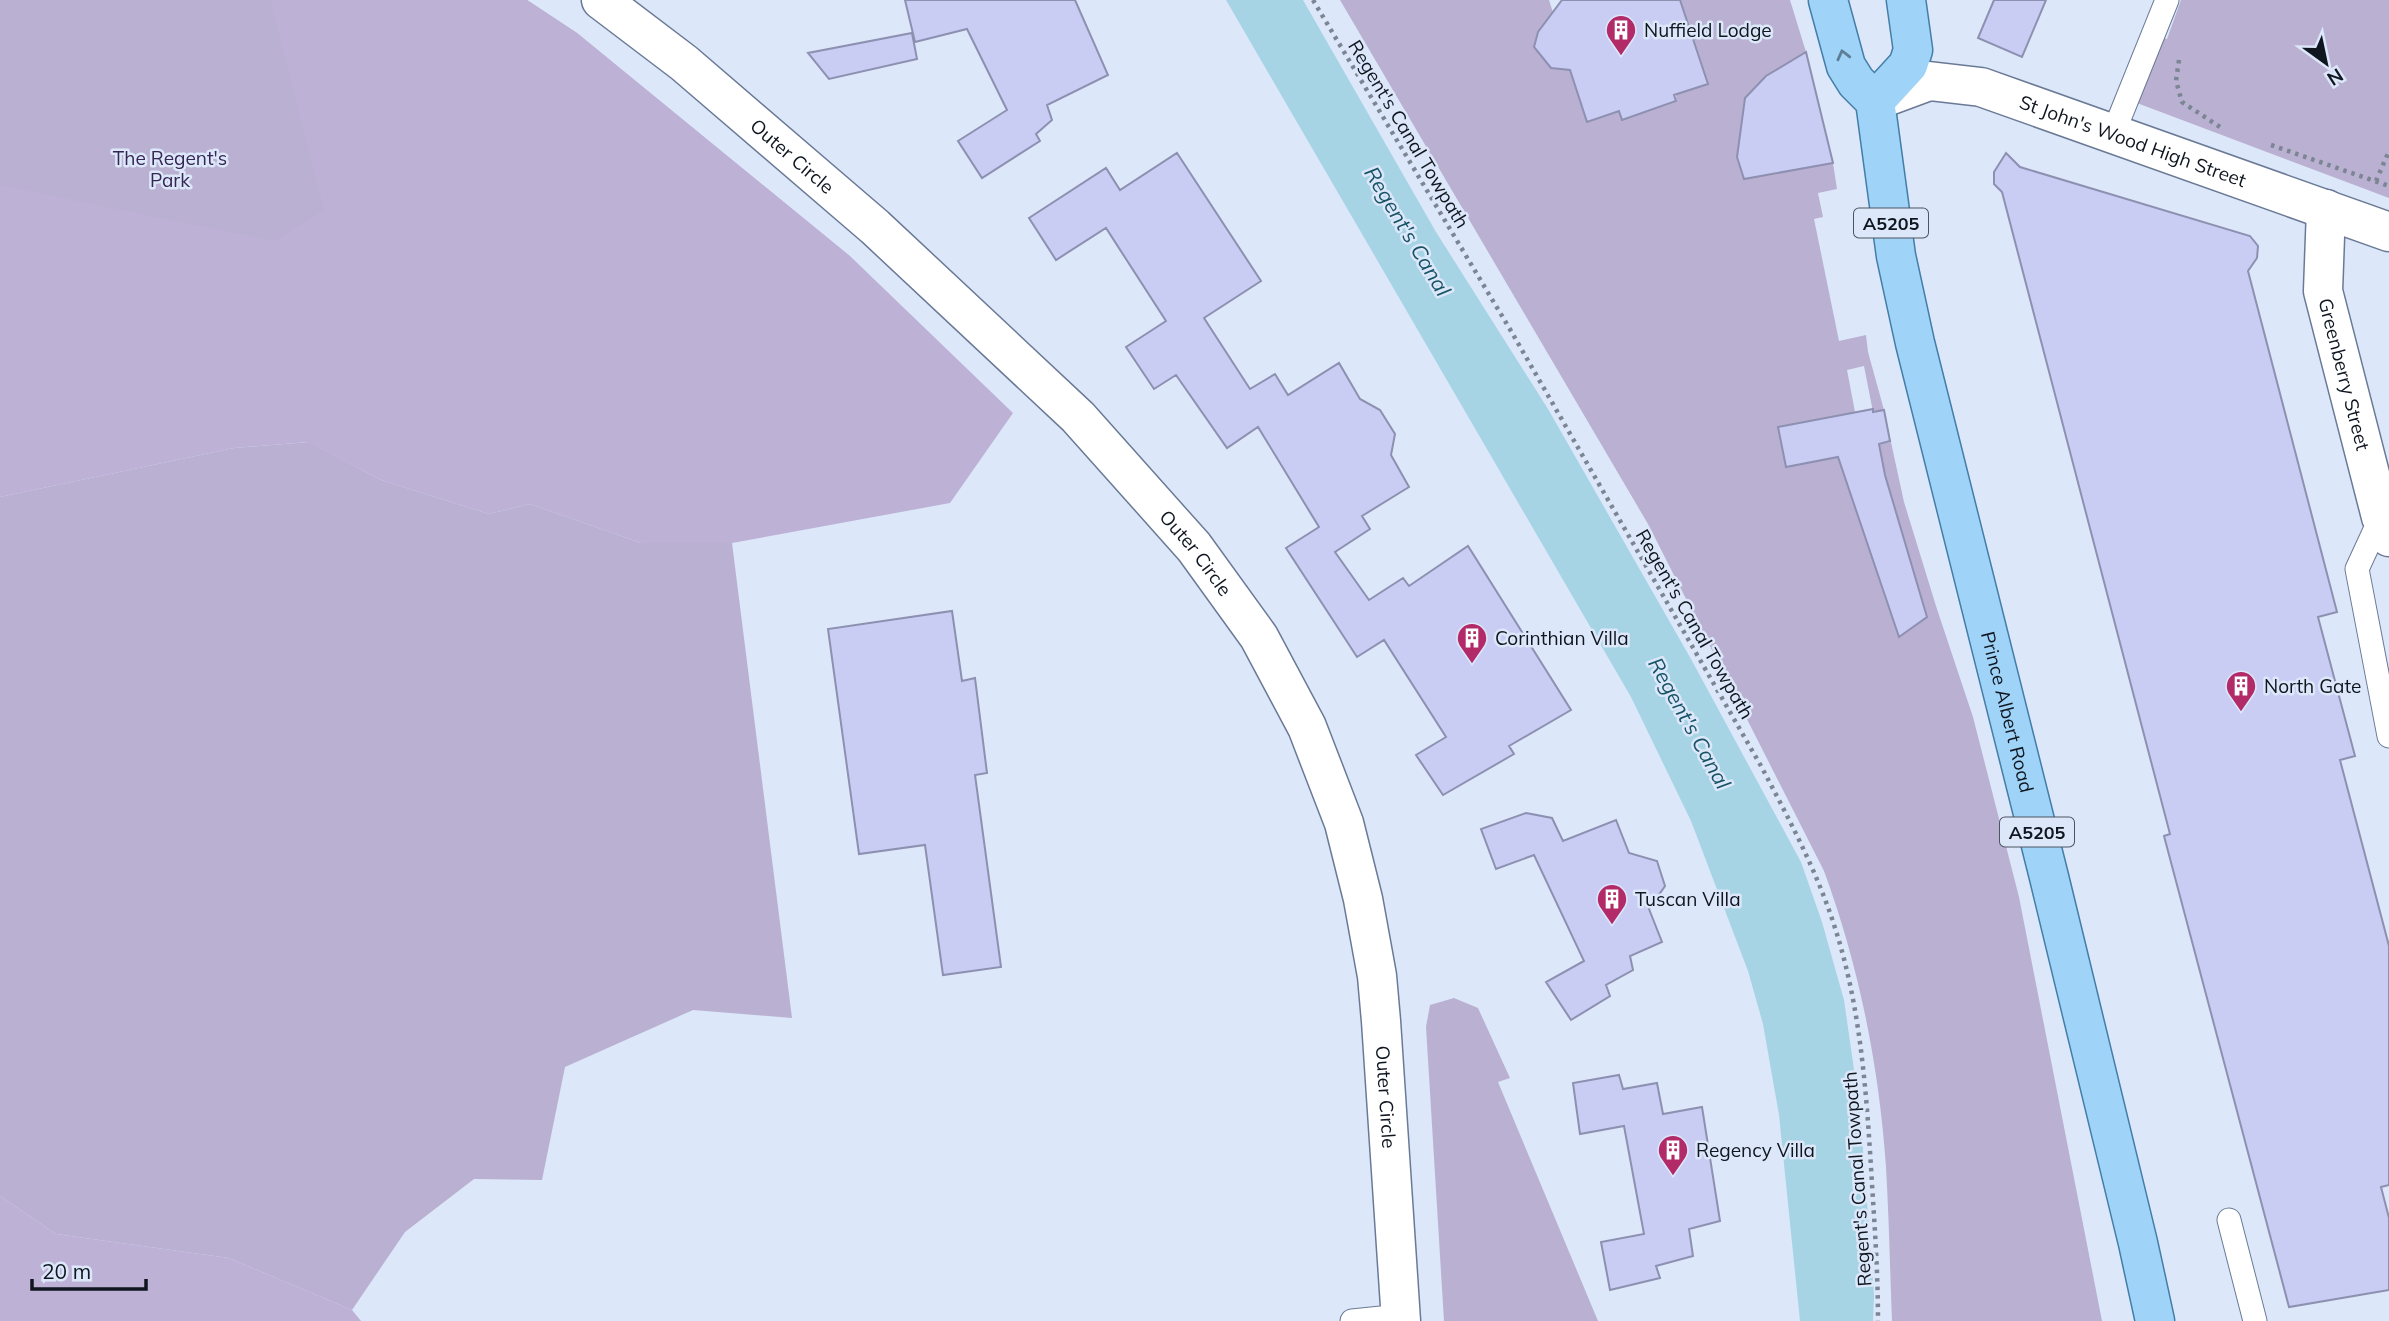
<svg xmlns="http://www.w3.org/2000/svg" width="2389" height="1321" font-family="Mulish,sans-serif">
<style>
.green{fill:#bab0d2;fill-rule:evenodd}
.forest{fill:#bdb1d6}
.water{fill:#a6d4e5}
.building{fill:#c9cdf4;stroke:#8d90b0;stroke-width:2}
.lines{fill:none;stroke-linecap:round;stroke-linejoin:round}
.service-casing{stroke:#6a7a96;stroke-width:25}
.minor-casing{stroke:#6a7a96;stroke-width:41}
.primary-casing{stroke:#437da8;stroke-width:41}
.path{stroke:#7b8593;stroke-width:4.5;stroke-dasharray:3.5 5;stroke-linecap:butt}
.service{stroke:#fff;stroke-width:23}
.minor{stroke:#fff;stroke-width:38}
.primary{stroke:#9fd3f7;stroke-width:38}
.oneway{stroke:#5e7e96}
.labels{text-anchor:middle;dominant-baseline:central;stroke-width:5;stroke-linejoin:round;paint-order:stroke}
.shield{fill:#dce7f9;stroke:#4c5561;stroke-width:2}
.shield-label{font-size:18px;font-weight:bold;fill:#0f1620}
.poi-label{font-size:19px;fill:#0f1620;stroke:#dce7f9;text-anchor:start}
.street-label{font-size:19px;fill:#0f1620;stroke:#dce7f9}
.park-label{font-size:19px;fill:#372554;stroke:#dce7f9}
.water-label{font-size:21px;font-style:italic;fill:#165365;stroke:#dce7f9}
</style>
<rect width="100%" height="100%" fill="#dce7f9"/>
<path class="green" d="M 0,0 L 527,0 L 577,33 L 851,257 L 0,345 Z
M 1340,0 L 1549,0 L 1556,22 C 1542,27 1534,31 1535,48 L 1568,65 L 1588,122 L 1619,111 L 1623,119 L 1676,101 L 1680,0 L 1790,0 L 1806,52 L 1766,76 L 1754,89 L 1744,109 L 1737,157 L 1744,179 L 1833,163 L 1837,189 L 1818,193 L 1823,217 L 1814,219 L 1839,341 L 1866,335 L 1868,352 L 1884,410 L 1904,502 L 1936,606 L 1973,717 L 2019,897 L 2102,1321 L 1892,1321 C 1890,1270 1889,1218 1886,1167 C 1879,1066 1859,966 1824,871 L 1648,524 ZM 1864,366 L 1873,412 L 1884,410 L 1890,442 L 1786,466 L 1779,427 L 1855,412 L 1847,370 ZM 1890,494 L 1927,616 L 1899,637 L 1854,504 Z
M 2181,0 L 2389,0 L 2389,198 L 2137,103 L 2162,37 L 2167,39 Z
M 309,442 L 381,480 L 489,514 L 530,504 L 641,543 L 732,543 L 792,1018 L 693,1010 L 565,1067 L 542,1180 L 474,1179 L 405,1232 L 352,1310 L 229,1258 L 56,1234 L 0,1196 L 0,497 L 234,448 Z
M 1454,998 L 1478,1008 L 1510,1078 L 1498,1082 L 1598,1321 L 1444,1321 L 1426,1027 L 1430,1005 Z"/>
<path class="forest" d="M 270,0 L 527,0 L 577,33 L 851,257 L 1013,413 L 950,503 L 732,543 L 641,543 L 530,504 L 489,514 L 381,480 L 308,442 L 234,448 L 0,497 L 0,185 L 275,241 L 324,210 Z
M 0,1196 L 56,1234 L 229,1258 L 352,1310 L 361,1321 L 0,1321 Z"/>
<path class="water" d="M 1226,0 L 1303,0 L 1436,232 L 1548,409 L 1691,659 L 1801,862 L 1822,922 L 1844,1000 L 1860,1111 L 1874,1295 L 1873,1321 L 1800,1321 L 1779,1115 L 1763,1024 L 1748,971 L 1691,821 L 1631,697 Z"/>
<path class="building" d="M 905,0 L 1075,0 L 1108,75 L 1047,105 L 1052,120 L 1036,134 L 1040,141 L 982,178 L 958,141 L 1007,110 L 967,29 L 915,42 Z
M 1562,0 L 1680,0 L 1708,84 L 1674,95 L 1676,101 L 1622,120 L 1619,111 L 1587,122 L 1570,70 L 1551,68 L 1534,47 L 1538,32 Z
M 1994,0 L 2046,0 L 2022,57 L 1978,38 Z
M 912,33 L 917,59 L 829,79 L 808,53 Z
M 1806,52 L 1833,163 L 1744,179 L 1737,157 L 1745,98 L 1766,76 Z
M 1177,153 L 1261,281 L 1204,318 L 1250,389 L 1275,374 L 1288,395 L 1339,363 L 1360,399 L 1380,410 L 1395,434 L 1391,455 L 1409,487 L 1362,516 L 1370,529 L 1335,552 L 1369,600 L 1403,578 L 1409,586 L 1468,546 L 1571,710 L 1509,746 L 1514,754 L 1443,795 L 1416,755 L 1446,737 L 1384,640 L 1357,657 L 1286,548 L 1319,527 L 1258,427 L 1227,448 L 1176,375 L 1154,389 L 1126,347 L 1166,321 L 1106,228 L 1056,260 L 1029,218 L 1106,168 L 1120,190 Z
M 2006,153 L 2020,167 L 2250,236 L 2258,246 L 2257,258 L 2248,271 L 2337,612 L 2318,617 L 2355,756 L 2340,760 L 2389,946 L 2389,1185 L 2381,1187 L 2389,1218 L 2389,1290 L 2289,1307 L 2164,836 L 2170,834 L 2002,192 L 1994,184 L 1994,172 Z
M 1873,409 L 1873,412 L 1884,410 L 1890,441 L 1879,444 L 1885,475 L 1927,617 L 1899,637 L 1838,457 L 1786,467 L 1778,427 Z
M 952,611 L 962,681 L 975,678 L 987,773 L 975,775 L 1001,967 L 943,975 L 925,845 L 859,854 L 828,629 Z
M 1526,813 L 1552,818 L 1563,841 L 1616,820 L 1629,853 L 1657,861 L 1665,886 L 1649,909 L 1662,942 L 1630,956 L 1633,970 L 1606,985 L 1610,996 L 1571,1020 L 1546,982 L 1584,961 L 1534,855 L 1496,869 L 1481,829 Z
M 1619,1075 L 1623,1089 L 1657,1083 L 1663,1114 L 1702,1107 L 1720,1221 L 1689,1229 L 1693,1256 L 1656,1266 L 1660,1278 L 1610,1290 L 1601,1242 L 1644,1234 L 1624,1126 L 1580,1134 L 1573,1083 Z"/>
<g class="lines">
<g class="service-casing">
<path id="service" d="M 2113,134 L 2167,0
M 2381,517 L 2357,569 L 2389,736
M 2229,1220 L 2255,1321
M 1352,1321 L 1401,1316"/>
</g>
<g class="minor-casing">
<g id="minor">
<path id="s1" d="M 601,0 L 684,63 L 875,227 L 1078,417 L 1194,547 L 1259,637 L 1307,727 L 1344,823 L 1363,899 L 1377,976 L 1381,1021 L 1401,1321"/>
<path id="s2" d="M 1875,101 L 1929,81 L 1981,87 L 2389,232"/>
<path id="s3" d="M 2326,209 L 2323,291 L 2381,517 L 2389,537"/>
</g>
</g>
<g class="primary-casing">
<g id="primary">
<path id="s4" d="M 1828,0 L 1846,66 L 1856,82 L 1875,101 L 1896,256 L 1915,343 L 2049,877 L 2138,1243 L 2155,1321"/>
<path d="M 1875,101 L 1908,65 L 1913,50 L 1906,0"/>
</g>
</g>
<path class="path" d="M 1313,0 L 1511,331 L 1761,766 C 1789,819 1818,873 1836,931 C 1860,1007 1866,1087 1871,1167 C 1874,1218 1878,1269 1878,1321
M 2179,60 L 2176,81 L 2182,102 L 2223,129
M 2271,145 L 2389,186
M 2376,181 L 2389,151"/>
<use href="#service" class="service"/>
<use href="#minor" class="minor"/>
<use href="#primary" class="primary"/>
</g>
<defs><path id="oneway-chevron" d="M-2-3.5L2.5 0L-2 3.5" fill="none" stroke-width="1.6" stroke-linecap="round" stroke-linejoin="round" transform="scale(1.75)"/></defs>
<use class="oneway" href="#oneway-chevron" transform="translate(1843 55) rotate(-104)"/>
<defs>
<g id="building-pin" transform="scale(1.575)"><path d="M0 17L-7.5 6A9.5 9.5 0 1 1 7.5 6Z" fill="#b32a69" stroke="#dce7f9"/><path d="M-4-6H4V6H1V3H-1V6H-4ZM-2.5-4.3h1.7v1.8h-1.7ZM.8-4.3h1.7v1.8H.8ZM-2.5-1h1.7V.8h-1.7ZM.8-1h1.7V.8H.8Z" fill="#fff"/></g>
</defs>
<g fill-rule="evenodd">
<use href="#building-pin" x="1621" y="30"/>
<use href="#building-pin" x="1472" y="638"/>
<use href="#building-pin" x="2241" y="686"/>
<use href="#building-pin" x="1612" y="899"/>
<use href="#building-pin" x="1673" y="1150"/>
</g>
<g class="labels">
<g class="shield">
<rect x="1854" y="208.5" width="74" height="29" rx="5"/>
<rect x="2000" y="817.5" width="74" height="29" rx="5"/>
</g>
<g class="shield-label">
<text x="1891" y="223">A5205</text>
<text x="2037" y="832">A5205</text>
</g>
<g class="poi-label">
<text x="1644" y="30">Nuffield Lodge</text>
<text x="1495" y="638">Corinthian Villa</text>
<text x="2264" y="686">North Gate</text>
<text x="1635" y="899">Tuscan Villa</text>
<text x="1696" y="1150">Regency Villa</text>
</g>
<g class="street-label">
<text transform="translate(1409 134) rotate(59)">Regent's Canal Towpath</text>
<text stroke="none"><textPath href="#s2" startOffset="271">St John's Wood High Street</textPath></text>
<text stroke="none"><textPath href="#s1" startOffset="247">Outer Circle</textPath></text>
<text stroke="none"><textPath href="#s3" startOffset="168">Greenberry Street</textPath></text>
<text stroke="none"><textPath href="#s1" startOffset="814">Outer Circle</textPath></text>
<text transform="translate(1695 624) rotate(60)">Regent's Canal Towpath</text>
<text stroke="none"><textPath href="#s4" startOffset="740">Prince Albert Road</textPath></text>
<text stroke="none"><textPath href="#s1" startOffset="1402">Outer Circle</textPath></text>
<text transform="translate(1857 1179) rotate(-94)">Regent's Canal Towpath</text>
</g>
<g class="park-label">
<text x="170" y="158">The Regent's<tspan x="170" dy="22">Park</tspan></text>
</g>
<g class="water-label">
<text transform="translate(1408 231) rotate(59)">Regent's Canal</text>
<text transform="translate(1690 723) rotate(61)">Regent's Canal</text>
</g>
</g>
<g transform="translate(2326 63) rotate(147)" stroke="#dce7f9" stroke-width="5" paint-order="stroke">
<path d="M0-5L12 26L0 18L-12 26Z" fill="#0f1620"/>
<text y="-10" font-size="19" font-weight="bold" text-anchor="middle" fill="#0f1620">N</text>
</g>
<path d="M32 1279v10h114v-10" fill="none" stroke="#0f1620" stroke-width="3.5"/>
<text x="42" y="1279" font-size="21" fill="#0f1620" stroke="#dce7f9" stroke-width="5" paint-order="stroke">20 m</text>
</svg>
